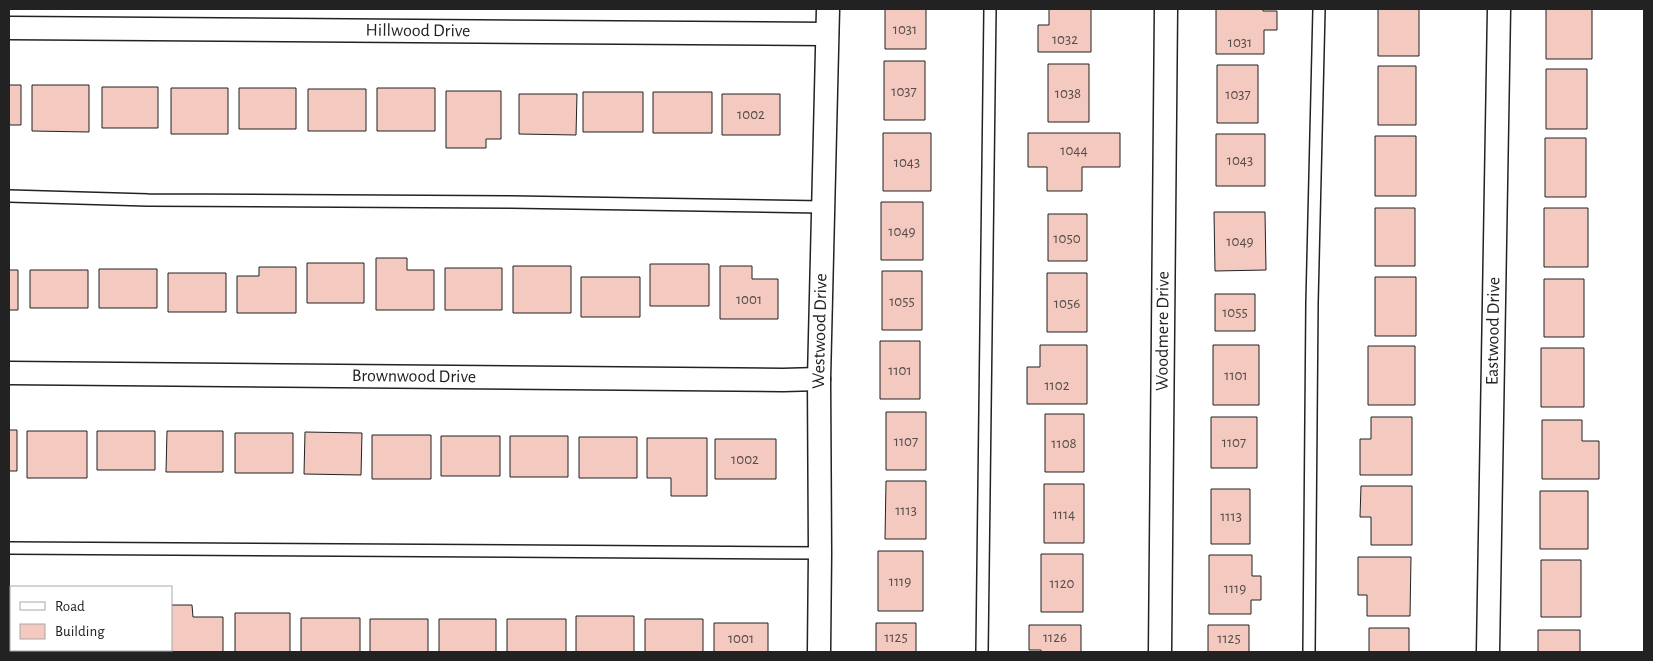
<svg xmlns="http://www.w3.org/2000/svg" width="1653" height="661" font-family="'Alegreya Sans',sans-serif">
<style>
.building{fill:#f3c9c0;stroke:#222}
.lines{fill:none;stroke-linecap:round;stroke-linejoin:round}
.lane-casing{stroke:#222;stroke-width:14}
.street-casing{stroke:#222;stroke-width:25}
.lane{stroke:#fff;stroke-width:11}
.street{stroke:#fff;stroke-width:22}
.labels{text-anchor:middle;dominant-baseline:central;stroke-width:4;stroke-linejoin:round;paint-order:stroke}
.number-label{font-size:15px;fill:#564c4a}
.street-label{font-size:18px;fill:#222;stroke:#fff}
</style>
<rect width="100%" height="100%" fill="#fff"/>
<path class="building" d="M 885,9 L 926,9 L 926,49 L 885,49 Z
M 1049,9 L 1091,9 L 1091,52 L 1038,52 L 1038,25 L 1049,25 Z
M 1216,9 L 1263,9 L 1263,11 L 1277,11 L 1277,30 L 1264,30 L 1264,54 L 1216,54 Z
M 1378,9 L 1419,9 L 1419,56 L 1378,56 Z
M 1546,9 L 1592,9 L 1592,59 L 1546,59 Z
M 884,61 L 925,61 L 925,120 L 884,120 Z
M 1048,64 L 1089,64 L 1089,122 L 1048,122 Z
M 1217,65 L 1258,65 L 1258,123 L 1217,123 Z
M 1378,66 L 1416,66 L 1416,125 L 1378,125 Z
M 1546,69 L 1587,69 L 1587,129 L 1546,129 Z
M 9,85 L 21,85 L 21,125 L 9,125 Z
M 32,85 L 89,85 L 89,132 L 32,131 Z
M 102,87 L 158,87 L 158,128 L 102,128 Z
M 171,88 L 228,88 L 228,134 L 171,134 Z
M 239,88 L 296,88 L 296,129 L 239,129 Z
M 377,88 L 435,88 L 435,131 L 377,131 Z
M 308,89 L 366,89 L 366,131 L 308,131 Z
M 446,91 L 501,91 L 501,139 L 486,139 L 486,148 L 446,148 Z
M 583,92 L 643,92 L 643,132 L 583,132 Z
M 653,92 L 712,92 L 712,133 L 653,133 Z
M 519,94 L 577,94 L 576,135 L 519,134 Z
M 722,94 L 780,94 L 780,135 L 722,135 Z
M 883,133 L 931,133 L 931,191 L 883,191 Z
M 1028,133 L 1120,133 L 1120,167 L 1082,167 L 1082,191 L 1047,191 L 1047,167 L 1028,167 Z
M 1216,134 L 1265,134 L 1265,186 L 1216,186 Z
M 1375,136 L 1416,136 L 1416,196 L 1375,196 Z
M 1545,138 L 1586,138 L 1586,197 L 1545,197 Z
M 881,202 L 923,202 L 923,260 L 881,260 Z
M 1375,208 L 1415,208 L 1415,266 L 1375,266 Z
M 1544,208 L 1588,208 L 1588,267 L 1544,267 Z
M 1214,212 L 1265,212 L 1266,270 L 1215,271 Z
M 1048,214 L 1087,214 L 1087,261 L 1048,261 Z
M 376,258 L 407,258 L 407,270 L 434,270 L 434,310 L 376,310 Z
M 307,263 L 364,263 L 364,303 L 307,303 Z
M 650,264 L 709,264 L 709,306 L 650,306 Z
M 513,266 L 571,266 L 571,313 L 513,313 Z
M 720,266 L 752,266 L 752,279 L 778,279 L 778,319 L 720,319 Z
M 259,267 L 296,267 L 296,313 L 237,313 L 237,276 L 259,276 Z
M 445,268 L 502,268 L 502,310 L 445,310 Z
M 99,269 L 157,269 L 157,308 L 99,308 Z
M 9,270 L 18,270 L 18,310 L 9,310 Z
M 30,270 L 88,270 L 88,308 L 30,308 Z
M 882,271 L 922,271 L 922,330 L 882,330 Z
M 168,273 L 226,273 L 226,312 L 168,312 Z
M 1047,273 L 1087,273 L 1087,332 L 1047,332 Z
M 581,277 L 640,277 L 640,317 L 581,317 Z
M 1375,277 L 1416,277 L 1416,336 L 1375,336 Z
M 1544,279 L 1584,279 L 1584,337 L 1544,337 Z
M 1215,294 L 1255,294 L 1255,331 L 1215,331 Z
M 880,341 L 920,341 L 920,399 L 880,399 Z
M 1040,345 L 1087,345 L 1087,404 L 1027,404 L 1027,367 L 1040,367 Z
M 1213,345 L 1259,345 L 1259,405 L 1213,405 Z
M 1368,346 L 1415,346 L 1415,405 L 1368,405 Z
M 1541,348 L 1584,348 L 1584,407 L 1541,407 Z
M 886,412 L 926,412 L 926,470 L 886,470 Z
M 1045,414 L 1084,414 L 1084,472 L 1045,472 Z
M 1211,417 L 1257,417 L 1257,468 L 1211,468 Z
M 1371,417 L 1412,417 L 1412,475 L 1360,475 L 1360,439 L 1371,439 Z
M 1542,420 L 1582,420 L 1582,441 L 1599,441 L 1599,479 L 1542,479 Z
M 9,430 L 17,430 L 17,471 L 9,471 Z
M 27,431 L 87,431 L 87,478 L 27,478 Z
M 97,431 L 155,431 L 155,470 L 97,470 Z
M 167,431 L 223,431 L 223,472 L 166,472 Z
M 305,432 L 362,433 L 361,475 L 304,474 Z
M 235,433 L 293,433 L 293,473 L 235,473 Z
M 372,435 L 431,435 L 431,479 L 372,479 Z
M 441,436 L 500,436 L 500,476 L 441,476 Z
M 510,436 L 568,436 L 568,477 L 510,477 Z
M 579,437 L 637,437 L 637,478 L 579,478 Z
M 647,438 L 707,438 L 707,496 L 671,496 L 671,478 L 647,478 Z
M 715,439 L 776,439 L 776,479 L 715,479 Z
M 886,481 L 926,481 L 926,539 L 885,539 Z
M 1044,484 L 1084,484 L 1084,543 L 1044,543 Z
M 1361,486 L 1412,486 L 1412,545 L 1371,545 L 1371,517 L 1360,517 Z
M 1211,489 L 1250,489 L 1250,544 L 1211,544 Z
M 1540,491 L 1588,491 L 1588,549 L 1540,549 Z
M 878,551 L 923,551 L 923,611 L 878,611 Z
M 1041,554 L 1083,554 L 1083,612 L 1041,612 Z
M 1209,555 L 1252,555 L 1252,576 L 1261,576 L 1261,600 L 1251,600 L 1251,614 L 1209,614 Z
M 1358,557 L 1411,557 L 1410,616 L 1367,616 L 1367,595 L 1358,595 Z
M 1541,560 L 1581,560 L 1581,617 L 1541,617 Z
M 171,605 L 192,605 L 193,617 L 223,617 L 223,652 L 164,652 L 164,650 L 171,650 Z
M 235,613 L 290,613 L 290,652 L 235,652 Z
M 9,614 L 11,614 L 11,650 L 13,650 L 13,652 L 9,652 Z
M 576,616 L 634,616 L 634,652 L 576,652 Z
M 301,618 L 360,618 L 360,652 L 301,652 Z
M 370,619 L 428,619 L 428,652 L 370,652 Z
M 439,619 L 496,619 L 496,652 L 439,652 Z
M 507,619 L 566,619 L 566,652 L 507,652 Z
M 645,619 L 703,619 L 703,652 L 645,652 Z
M 714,623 L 768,623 L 768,652 L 714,652 Z
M 876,623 L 916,623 L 916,652 L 876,652 Z
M 1029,625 L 1081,625 L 1081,652 L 1041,652 L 1041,650 L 1029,650 Z
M 1208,625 L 1249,625 L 1249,652 L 1208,652 Z
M 1369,628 L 1409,628 L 1409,652 L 1369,652 Z
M 1538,630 L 1580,630 L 1580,652 L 1538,652 Z
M 27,650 L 85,650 L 85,652 L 27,652 Z
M 95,650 L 152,650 L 152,652 L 95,652 Z"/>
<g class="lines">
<g class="lane-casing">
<path id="lane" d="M 9,196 L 148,200 L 511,202 L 823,207
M 9,548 L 820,553
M 982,652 L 990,9
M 1309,652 L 1312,303 L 1319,9"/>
</g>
<g class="street-casing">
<g id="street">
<path id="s1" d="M 9,28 L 827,34"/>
<path id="s2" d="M 9,373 L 783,380 L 819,379"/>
<path id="s3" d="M 819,652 L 820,553 L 819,379 L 828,9"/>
<path id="s4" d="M 1160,652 L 1166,9"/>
<path id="s5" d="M 1488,652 L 1499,9"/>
</g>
</g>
<use href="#lane" class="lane"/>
<use href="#street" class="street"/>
</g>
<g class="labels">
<g class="number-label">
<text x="905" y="29">1031</text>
<text x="1065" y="39">1032</text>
<text x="1240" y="42">1031</text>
<text x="904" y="91">1037</text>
<text x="1068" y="93">1038</text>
<text x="1238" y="94">1037</text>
<text x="751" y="114">1002</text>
<text x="1074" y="150">1044</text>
<text x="1240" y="160">1043</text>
<text x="907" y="162">1043</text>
<text x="902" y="231">1049</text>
<text x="1067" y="238">1050</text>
<text x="1240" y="241">1049</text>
<text x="749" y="299">1001</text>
<text x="902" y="301">1055</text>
<text x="1067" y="303">1056</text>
<text x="1235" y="312">1055</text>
<text x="900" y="370">1101</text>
<text x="1236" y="375">1101</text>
<text x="1057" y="385">1102</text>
<text x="906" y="441">1107</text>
<text x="1234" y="442">1107</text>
<text x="1064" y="443">1108</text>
<text x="745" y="459">1002</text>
<text x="906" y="510">1113</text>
<text x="1064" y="514">1114</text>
<text x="1231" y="516">1113</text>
<text x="900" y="581">1119</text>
<text x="1062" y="583">1120</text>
<text x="1235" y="588">1119</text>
<text x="896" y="637">1125</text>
<text x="1055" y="637">1126</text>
<text x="741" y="638">1001</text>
<text x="1229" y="638">1125</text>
</g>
<g class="street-label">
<text stroke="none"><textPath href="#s1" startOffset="409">Hillwood Drive</textPath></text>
<text stroke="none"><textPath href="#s3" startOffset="321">Westwood Drive</textPath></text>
<text stroke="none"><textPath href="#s4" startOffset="321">Woodmere Drive</textPath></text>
<text stroke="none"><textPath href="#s5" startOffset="321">Eastwood Drive</textPath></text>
<text stroke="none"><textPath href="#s2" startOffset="405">Brownwood Drive</textPath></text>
</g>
</g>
<rect width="1653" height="661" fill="none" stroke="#222222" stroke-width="20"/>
<rect x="10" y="586" width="162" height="65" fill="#ffffff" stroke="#a7a7a7"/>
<rect x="20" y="602" width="25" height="8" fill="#ffffff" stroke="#a7a7a7"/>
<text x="55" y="611" font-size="15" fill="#222222">Road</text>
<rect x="20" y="624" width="25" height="15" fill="#f3c9c0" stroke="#a7a7a7"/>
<text x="55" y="636" font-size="15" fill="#222222">Building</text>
</svg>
